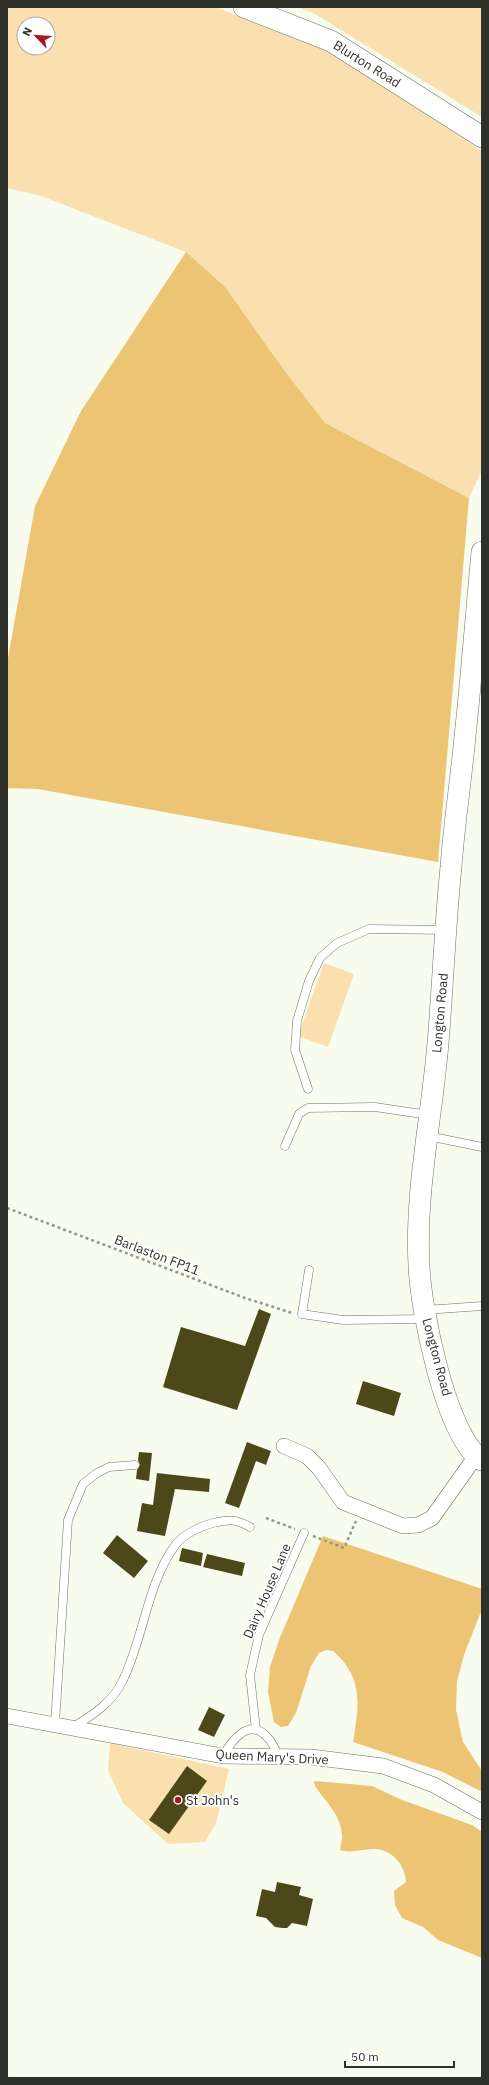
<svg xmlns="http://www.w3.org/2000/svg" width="489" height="2085" font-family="'IBM Plex Sans',sans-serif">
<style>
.green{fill:#fae0af;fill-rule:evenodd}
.forest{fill:#edc473}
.building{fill:#4d4819}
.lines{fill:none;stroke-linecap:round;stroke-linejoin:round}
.lane-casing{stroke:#6e7266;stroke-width:9}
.street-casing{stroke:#6e7266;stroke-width:16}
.secondary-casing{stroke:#6e7266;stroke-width:22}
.path{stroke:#93978d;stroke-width:2.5;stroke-dasharray:3 3;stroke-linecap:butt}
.lane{stroke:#fff;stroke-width:8}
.street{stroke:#fff;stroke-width:15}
.secondary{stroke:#fff;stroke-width:21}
.poi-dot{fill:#ab1529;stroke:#fff;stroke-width:1.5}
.labels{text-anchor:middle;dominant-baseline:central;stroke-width:4;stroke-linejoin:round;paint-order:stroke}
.street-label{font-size:13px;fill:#2e302a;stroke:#fff}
.poi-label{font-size:13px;fill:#2e302a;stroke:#fff;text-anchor:start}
</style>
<rect width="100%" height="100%" fill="#f7fcef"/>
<path class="green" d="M 7,7 L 215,7 L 326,49 L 482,151 L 482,470 L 469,498 L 325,423 L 186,252 L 41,196 L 7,188 ZM 24,24 L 48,24 L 48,48 L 24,48 Z
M 297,7 L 482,7 L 482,117 L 315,14 Z
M 324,963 L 354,974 L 328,1047 L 298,1036 Z
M 110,1743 L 229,1769 L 216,1823 L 205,1842 L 168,1844 L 123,1803 L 108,1770 Z"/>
<path class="forest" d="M 186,252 L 225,287 L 286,373 L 325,423 L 469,498 L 438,862 L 38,789 L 7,788 L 7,664 L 35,506 L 81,411 Z
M 323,1536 L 482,1589 L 482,1609 L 465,1652 L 457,1681 L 456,1710 L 463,1742 L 482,1771 L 482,1792 L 443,1772 L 353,1742 C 359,1706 364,1678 333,1651 L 326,1650 L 319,1653 L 311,1666 L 296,1713 L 288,1726 L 281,1727 L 274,1722 L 268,1692 L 270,1667 L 279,1640 Z
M 314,1781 L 372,1786 L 402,1800 L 472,1825 L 482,1832 L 482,1958 L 438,1940 L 423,1927 L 402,1918 L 395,1905 L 394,1891 L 406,1882 C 405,1865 393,1850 375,1849 C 363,1848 352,1854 340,1850 C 340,1845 343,1840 342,1835 C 341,1815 325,1801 315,1786 Z"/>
<path class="building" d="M 259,1309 L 271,1314 L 237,1410 L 163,1387 L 181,1327 L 245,1346 Z
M 363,1381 L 401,1393 L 394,1416 L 356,1404 Z
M 247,1442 L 271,1451 L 266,1465 L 256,1461 L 239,1508 L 225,1503 Z
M 139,1452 L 152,1453 L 149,1481 L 136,1479 L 137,1470 L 140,1465 L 138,1460 Z
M 157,1473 L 210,1479 L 209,1492 L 175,1489 L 165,1536 L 137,1531 L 142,1503 L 153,1505 Z
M 117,1535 L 148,1561 L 134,1578 L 103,1553 Z
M 182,1548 L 203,1553 L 201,1566 L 179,1561 Z
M 207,1554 L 245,1563 L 242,1576 L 203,1567 Z
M 209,1707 L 225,1715 L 214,1737 L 198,1730 Z
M 187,1766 L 207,1781 L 169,1834 L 149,1820 Z
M 277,1882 L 301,1887 L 299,1895 L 313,1899 L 307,1926 L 292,1923 L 287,1928 L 283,1928 L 275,1927 L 266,1918 L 256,1916 L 262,1889 L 275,1892 Z"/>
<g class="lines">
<g class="lane-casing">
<path id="lane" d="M 308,1089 L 295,1050 L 297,1021 L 309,981 L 320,958 L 337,943 L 369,929 L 445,930
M 428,1136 L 482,1147
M 285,1146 L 299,1114 L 308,1108 L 375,1107 L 429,1115
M 309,1270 L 302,1314 L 343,1320 L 425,1319
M 425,1310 L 482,1306
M 55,1724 L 68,1520 L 83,1484 L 97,1473 L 109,1467 L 135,1465
M 73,1727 C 93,1715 113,1702 123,1680 C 144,1637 147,1583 176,1544 C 184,1534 201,1526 213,1523 C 229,1519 236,1519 250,1527
M 256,1730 L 250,1675 L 259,1635 L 304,1533
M 223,1756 C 232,1740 250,1716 268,1738 C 273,1743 276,1751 279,1758"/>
</g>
<g class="street-casing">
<path id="street" d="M 284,1446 L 307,1456 L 319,1468 L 343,1502 L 403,1526 L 418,1525 L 432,1518 L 476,1456
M 7,1716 L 223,1756 L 311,1757 L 383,1766 L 434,1785 L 482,1812"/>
</g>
<g class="secondary-casing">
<path id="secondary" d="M 244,7 L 331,41 L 482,137
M 482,552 C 476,617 471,682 464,746 C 460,787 454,826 451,867 C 445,925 443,984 438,1043 C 432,1117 415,1190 419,1265 C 420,1306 446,1438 482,1460"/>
</g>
<path class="path" d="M 7,1208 L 245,1298 L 292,1313
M 266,1518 L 295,1529
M 313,1536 L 344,1548 L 356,1521"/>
<use href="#lane" class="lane"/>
<use href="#street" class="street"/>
<use href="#secondary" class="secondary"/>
</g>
<circle class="poi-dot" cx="178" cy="1800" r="4"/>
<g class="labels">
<g class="street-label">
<text transform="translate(367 64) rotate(32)">Blurton Road</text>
<text transform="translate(440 1013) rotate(-85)">Longton Road</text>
<text transform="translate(157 1255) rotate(21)">Barlaston FP11</text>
<text transform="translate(437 1357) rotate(75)">Longton Road</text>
<text transform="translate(267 1591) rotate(-67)">Dairy House Lane</text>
<text transform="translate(272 1757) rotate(3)">Queen Mary's Drive</text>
</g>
<g class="poi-label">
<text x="186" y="1800">St John's</text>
</g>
</g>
<rect width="489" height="2085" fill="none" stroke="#2e302a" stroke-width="16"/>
<g transform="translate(36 36) rotate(295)"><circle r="19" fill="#ffffff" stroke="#abacaa"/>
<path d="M0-3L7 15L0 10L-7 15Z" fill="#ab1529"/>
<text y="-6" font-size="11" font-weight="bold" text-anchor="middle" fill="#2e302a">N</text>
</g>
<path d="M345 2061v6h109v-6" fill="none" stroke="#2e302a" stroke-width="2"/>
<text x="351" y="2061" font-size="12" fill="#2e302a" stroke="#ffffff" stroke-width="3" paint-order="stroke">50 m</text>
</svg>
